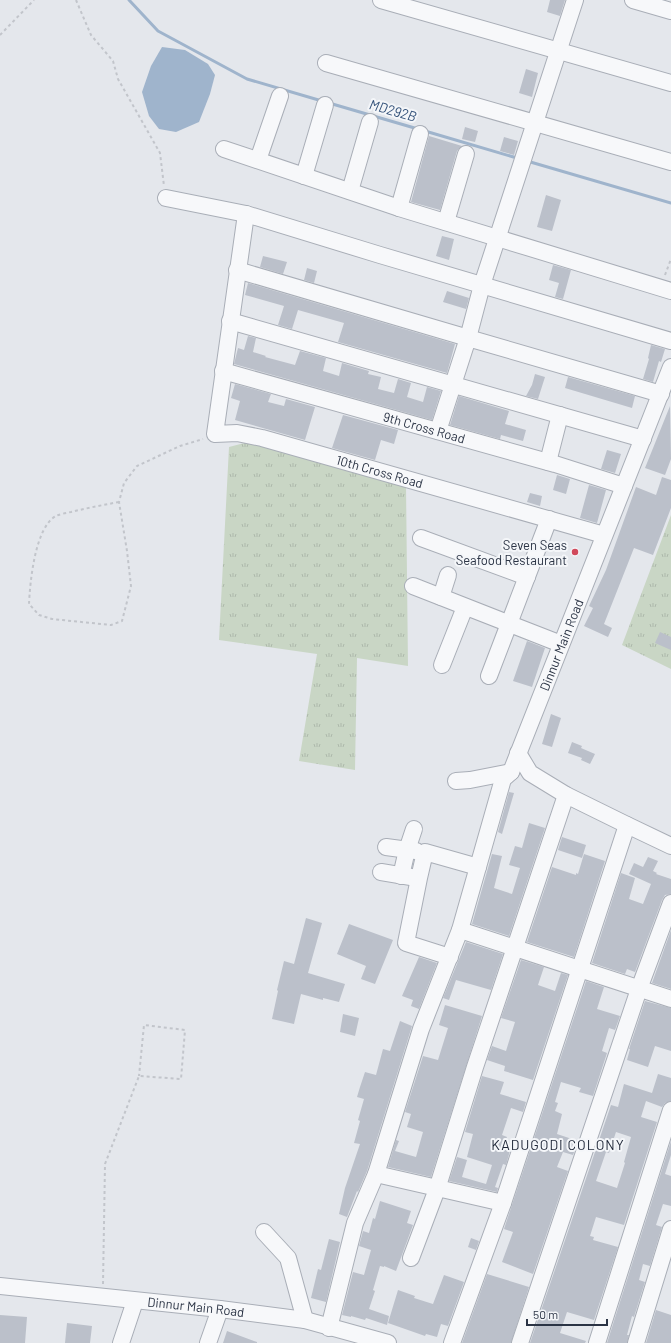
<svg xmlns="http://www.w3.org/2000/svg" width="671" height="1343" font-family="Barlow,sans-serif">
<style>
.grass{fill:url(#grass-tufts)}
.water{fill:#9fb4cc}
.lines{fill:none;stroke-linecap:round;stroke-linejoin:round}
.stream{stroke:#9fb4cc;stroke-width:3}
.building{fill:#bbc0ca;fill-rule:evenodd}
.minor-casing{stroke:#a9aeb7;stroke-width:18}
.path{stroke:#c2c5cb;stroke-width:2;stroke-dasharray:3 3;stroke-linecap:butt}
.minor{stroke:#f7f8fa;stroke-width:16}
.poi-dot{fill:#d1495b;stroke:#f4f6f9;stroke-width:1.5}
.labels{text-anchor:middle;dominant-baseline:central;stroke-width:4;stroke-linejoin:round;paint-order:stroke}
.street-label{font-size:13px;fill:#2b3445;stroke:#f4f6f9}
.poi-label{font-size:13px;fill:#2b3445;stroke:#f4f6f9;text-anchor:end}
.water-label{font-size:14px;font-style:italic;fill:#34527a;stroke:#f4f6f9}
.neighbourhood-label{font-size:14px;letter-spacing:1px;fill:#1d2536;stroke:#f4f6f9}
</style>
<defs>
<pattern id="grass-tufts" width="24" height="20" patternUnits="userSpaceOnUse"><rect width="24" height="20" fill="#c9d6c5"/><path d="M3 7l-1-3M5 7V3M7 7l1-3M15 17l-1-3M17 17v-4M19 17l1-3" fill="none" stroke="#adb8ab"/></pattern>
</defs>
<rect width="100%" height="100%" fill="#e4e7ec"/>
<path class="grass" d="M 252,441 L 406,485 L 408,666 L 357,658 L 355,770 L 299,761 L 317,654 L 219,640 L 229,447 Z
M 671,515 L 671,669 L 622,645 Z"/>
<path class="water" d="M 162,47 L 185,50 L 208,64 L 215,75 L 210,94 L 199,122 L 176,132 L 159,129 L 149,116 L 142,92 L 151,66 Z"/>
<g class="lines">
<path class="stream" d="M 129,0 L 158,31 L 247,79 L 322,101
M 329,103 L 418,129
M 425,131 L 517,158
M 527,161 L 671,203"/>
</g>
<path class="building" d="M 550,0 L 565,0 L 560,16 L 547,12 Z
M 526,69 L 538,73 L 532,97 L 519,93 Z
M 465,127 L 478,131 L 475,142 L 462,139 Z
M 429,136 L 462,146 L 457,151 L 440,210 L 411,202 Z
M 504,137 L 518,141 L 514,155 L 500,151 Z
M 546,195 L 561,200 L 552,231 L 537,227 Z
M 442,236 L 454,239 L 449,260 L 436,256 Z
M 263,256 L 287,262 L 283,274 L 260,267 Z
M 553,265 L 571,270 L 563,299 L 555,297 L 559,283 L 549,280 Z
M 307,268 L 317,271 L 314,283 L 304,280 Z
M 248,283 L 455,344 L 447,373 L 338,342 L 344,323 L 298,310 L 292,329 L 278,325 L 284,306 L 245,295 Z
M 447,291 L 469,298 L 466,309 L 443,302 Z
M 248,336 L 256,338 L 253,352 L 266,356 L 265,357 L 295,365 L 300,351 L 326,358 L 323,371 L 339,376 L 342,363 L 369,371 L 368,374 L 381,377 L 378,389 L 394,393 L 398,379 L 411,383 L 407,397 L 423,402 L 427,387 L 441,391 L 432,420 L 234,364 L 238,348 L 244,350 Z
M 651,345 L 665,349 L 661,362 L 659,361 L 653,382 L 643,379 L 649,359 L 648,358 Z
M 535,374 L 545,377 L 538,399 L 526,396 L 532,385 Z
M 568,377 L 635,396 L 632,408 L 565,388 Z
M 235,384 L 271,394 L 268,402 L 284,406 L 286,399 L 315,407 L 305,440 L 235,420 L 240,401 L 231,398 Z
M 459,396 L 509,411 L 505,424 L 526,430 L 523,441 L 501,435 L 500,439 L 450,425 Z
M 670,406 L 671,459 L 665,475 L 645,468 Z
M 343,415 L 398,430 L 394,444 L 381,440 L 375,460 L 332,448 Z
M 607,450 L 621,454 L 615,473 L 601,469 Z
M 557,475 L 570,479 L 566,494 L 553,490 Z
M 662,477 L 671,480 L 671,508 L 653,555 L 634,548 L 604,624 L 612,628 L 608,637 L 584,626 L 593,608 L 589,606 L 606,570 L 636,487 L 656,495 Z
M 589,485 L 606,490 L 597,523 L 580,518 Z
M 530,493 L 542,496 L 540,506 L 527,502 Z
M 660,632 L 671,637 L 671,650 L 655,643 Z
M 527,641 L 545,648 L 532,687 L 513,681 Z
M 551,714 L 561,718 L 552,747 L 542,744 Z
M 572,742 L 582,746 L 581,748 L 595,754 L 590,764 L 581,760 L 582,758 L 568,753 Z
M 509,792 L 514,793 L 502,834 L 498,832 Z
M 529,823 L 545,828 L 509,936 L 472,924 L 492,854 L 502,856 L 494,888 L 512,894 L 520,868 L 509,865 L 515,846 L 522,848 Z
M 562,837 L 586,845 L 582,858 L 558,850 Z
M 584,854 L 605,861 L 574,957 L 527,942 L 552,867 L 576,875 L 576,873 L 578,874 Z
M 648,857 L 658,861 L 653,871 L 657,873 L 656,874 L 671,879 L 671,894 L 665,895 L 662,900 L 635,972 L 627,969 L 625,974 L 592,963 L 621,873 L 635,878 L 629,899 L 643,904 L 651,884 L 629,874 L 634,863 L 643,867 Z
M 306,918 L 322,923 L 308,973 L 345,984 L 339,1002 L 323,998 L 323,1000 L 301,994 L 294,1024 L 272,1019 L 278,991 L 277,990 L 284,961 L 294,964 Z
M 349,924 L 393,940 L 375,984 L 361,979 L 366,966 L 337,954 Z
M 671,930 L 671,989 L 652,983 Z
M 466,942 L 503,954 L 491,990 L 456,980 L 449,1000 L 443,998 Z
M 419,957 L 437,963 L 419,1009 L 411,1006 L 413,1000 L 402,996 Z
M 521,960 L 544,967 L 538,985 L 555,991 L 561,973 L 568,975 L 533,1080 L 504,1071 L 505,1066 L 487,1060 L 492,1046 L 506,1051 L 515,1022 L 501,1018 Z
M 586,981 L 604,987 L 597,1009 L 620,1016 L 615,1030 L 609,1028 L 602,1051 L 607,1053 L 593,1096 L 579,1092 L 581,1088 L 561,1082 L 555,1102 L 558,1103 L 555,1111 L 562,1114 L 557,1134 L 578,1141 L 573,1155 L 563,1152 L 557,1167 L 568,1171 L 533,1274 L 502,1262 L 513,1232 L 504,1229 Z
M 645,1001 L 671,1008 L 671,1051 L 655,1046 L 648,1067 L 627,1060 L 630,1049 L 629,1049 Z
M 445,1005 L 482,1016 L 431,1177 L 388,1167 L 396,1140 L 399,1141 L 395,1151 L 416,1157 L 423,1132 L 407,1127 L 411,1114 L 405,1112 L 423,1056 L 438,1060 L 448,1028 L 439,1025 Z
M 343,1014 L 359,1018 L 355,1036 L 340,1032 Z
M 400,1021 L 412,1026 L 367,1171 L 358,1192 L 357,1191 L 347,1217 L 339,1214 L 345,1188 L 360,1144 L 354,1143 L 360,1121 L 358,1120 L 364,1099 L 357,1097 L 360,1087 L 365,1072 L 376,1075 L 383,1049 L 390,1051 Z
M 658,1074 L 671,1078 L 671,1101 L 665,1103 L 662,1107 L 646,1101 L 641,1117 L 657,1122 L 624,1225 L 596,1217 L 590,1236 L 594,1237 L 593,1240 L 618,1247 L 594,1320 L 567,1312 L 560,1333 L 586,1341 L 585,1343 L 530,1343 L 611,1105 L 618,1107 L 624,1084 L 652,1093 ZM 616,1132 L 631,1137 L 624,1162 L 625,1163 L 617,1188 L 596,1181 L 606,1152 L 609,1153 Z
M 482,1076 L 504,1082 L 500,1094 L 526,1102 L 523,1112 L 511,1108 L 502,1135 L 507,1137 L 504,1145 L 511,1147 L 506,1165 L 503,1164 L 495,1187 L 498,1188 L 497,1192 L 449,1181 L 457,1157 L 467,1160 L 462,1177 L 486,1184 L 492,1165 L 467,1157 L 473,1134 L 465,1132 Z
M 671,1141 L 671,1155 L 665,1174 L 671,1176 L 671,1206 L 663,1204 L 656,1225 L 662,1227 L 650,1266 L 643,1264 L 639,1280 L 645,1282 L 634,1317 L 632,1316 L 627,1335 L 629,1335 L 627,1343 L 607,1343 Z
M 380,1201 L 411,1211 L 407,1223 L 413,1225 L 396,1271 L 384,1266 L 384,1267 L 380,1266 L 373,1290 L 375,1291 L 369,1309 L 389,1316 L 387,1325 L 366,1318 L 365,1320 L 351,1316 L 351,1317 L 342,1315 L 353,1272 L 364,1275 L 371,1250 L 359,1246 L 363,1231 L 369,1233 L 373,1218 L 375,1219 Z
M 471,1238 L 479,1241 L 476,1250 L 468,1247 Z
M 329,1239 L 340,1242 L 326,1302 L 311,1298 L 318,1269 L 321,1270 Z
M 487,1274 L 529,1287 L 511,1343 L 462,1343 Z
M 444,1275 L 464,1282 L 448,1326 L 441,1324 L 437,1337 L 426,1334 L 425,1336 L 388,1323 L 398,1290 L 415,1296 L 414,1298 L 433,1304 Z
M 656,1310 L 671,1315 L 671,1343 L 646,1343 Z
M 0,1315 L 27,1317 L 25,1343 L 0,1343 Z
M 67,1323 L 92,1326 L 90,1343 L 65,1343 Z
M 227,1331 L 257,1342 L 257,1343 L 223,1343 Z"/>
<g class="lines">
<g class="minor-casing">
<g id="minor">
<path d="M 381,0 L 671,83"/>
<path d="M 633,0 L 671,11"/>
<path d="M 326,63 L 671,162"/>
<path d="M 224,149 L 399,208 L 671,291"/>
<path d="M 258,160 L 280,96"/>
<path d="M 304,176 L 325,105"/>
<path d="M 350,191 L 370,122"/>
<path d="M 166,198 L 246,214 L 380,255 L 671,341"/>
<path d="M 399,208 L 420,134"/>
<path id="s1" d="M 246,214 L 215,434 L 237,433 L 262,438 L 604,535"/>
<path d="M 446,222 L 466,154"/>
<path d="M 237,270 L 468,338 L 482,285 L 575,0"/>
<path d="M 230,321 L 643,439"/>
<path id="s2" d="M 223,371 L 555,464 L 624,486"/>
<path d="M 438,431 L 468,338 L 661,394"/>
<path d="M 548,462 L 560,415"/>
<path d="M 421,538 L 527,577"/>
<path d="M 413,586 L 561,644"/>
<path d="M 441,597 L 448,575"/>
<path d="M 442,665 L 465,607"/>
<path d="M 489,676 L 549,519"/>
<path d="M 518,753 L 530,773 L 566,795 L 627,825 L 671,846"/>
<path d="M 456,781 L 470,780 L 511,772"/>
<path d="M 386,847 L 416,851"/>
<path d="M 381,872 L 411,877"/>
<path d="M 401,876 L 407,850 L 414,829"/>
<path d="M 460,930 L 671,999"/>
<path d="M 450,957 L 406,943 L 419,878 L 425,852 L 478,867"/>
<path d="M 376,1174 L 503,1203"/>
<path d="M 264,1232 L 288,1258 L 305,1320"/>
<path d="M 411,1258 L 437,1189 L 475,1067 L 566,795"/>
<path id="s3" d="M 0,1286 L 220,1309 L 305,1320 L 388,1343"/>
<path id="s4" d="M 329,1328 L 355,1223 L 376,1174 L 421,1029 L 460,930 L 503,779 L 511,772 L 671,367"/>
<path d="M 121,1343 L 135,1301"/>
<path d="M 208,1343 L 220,1309"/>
<path d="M 452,1343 L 503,1203 L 627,825"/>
<path d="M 520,1343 L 639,989 L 671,903"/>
<path d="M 597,1343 L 671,1110"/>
<path d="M 636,1343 L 671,1229"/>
</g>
</g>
<path class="path" d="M 76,0 L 91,35 L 113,61 L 118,79 L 160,153 L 164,186
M 0,35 L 34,0
M 665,275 L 671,259
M 119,502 C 103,505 87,508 71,512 C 66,513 60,514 56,516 C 35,527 30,582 29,604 L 39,615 L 52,619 L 111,625 L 122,621 L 131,586 L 127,551 L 119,502 L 124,483 L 137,466 L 180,446 L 203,439
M 103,1284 L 105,1164 L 139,1076 L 181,1079 L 185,1030 L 144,1025 L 139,1076"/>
<use href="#minor" class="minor"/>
</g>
<circle class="poi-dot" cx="575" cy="552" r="4"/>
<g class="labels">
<g class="street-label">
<text stroke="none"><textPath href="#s2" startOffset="209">9th Cross Road</textPath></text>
<text stroke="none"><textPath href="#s1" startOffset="392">10th Cross Road</textPath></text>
<text stroke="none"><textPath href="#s4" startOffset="724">Dinnur Main Road</textPath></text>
<text stroke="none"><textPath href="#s3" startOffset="197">Dinnur Main Road</textPath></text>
</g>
<g class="poi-label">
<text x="567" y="545">Seven Seas<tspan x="567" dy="15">Seafood Restaurant</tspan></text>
</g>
<g class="water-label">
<text transform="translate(393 110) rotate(16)">MD292B</text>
</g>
<g class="neighbourhood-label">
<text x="558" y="1144">KADUGODI COLONY</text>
</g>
</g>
<path d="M527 1319v6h80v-6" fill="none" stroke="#2b3445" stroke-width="2"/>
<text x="533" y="1319" font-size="12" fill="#2b3445" stroke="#f4f6f9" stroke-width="3" paint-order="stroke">50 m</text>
</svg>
